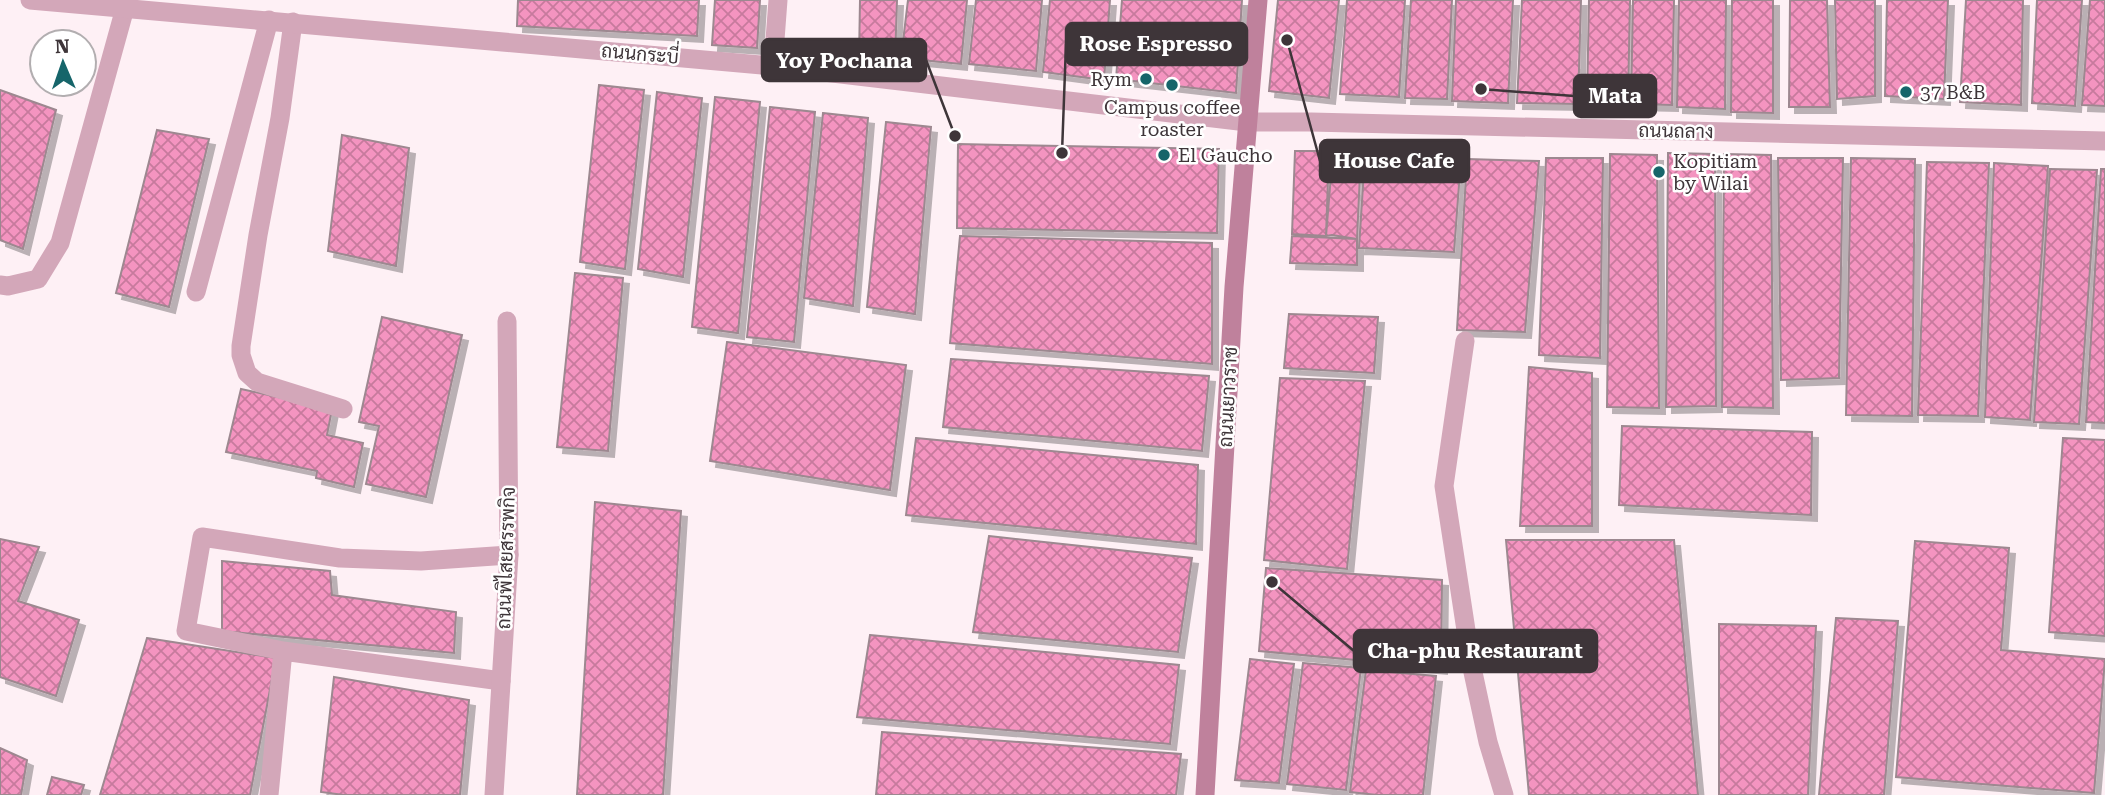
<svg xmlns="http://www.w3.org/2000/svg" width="2105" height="795" font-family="'Roboto Serif',Sarabun,serif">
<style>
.building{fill:url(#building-cross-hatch);stroke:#9d8890;stroke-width:2;filter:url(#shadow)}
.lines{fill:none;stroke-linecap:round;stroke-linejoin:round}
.service{stroke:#d3a7b9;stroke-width:19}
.minor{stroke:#d3a7b9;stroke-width:19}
.tertiary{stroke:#d3a7b9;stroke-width:19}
.secondary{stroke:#bf819c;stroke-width:19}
.poi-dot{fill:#16656a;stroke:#fff;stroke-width:2.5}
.labels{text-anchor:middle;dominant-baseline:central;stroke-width:5;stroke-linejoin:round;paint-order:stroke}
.street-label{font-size:19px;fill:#3e3539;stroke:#fff}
.poi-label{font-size:19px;fill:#3e3539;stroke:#fff;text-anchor:start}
.leader{fill:none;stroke:#3e3539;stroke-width:2.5}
.callout-dot{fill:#3e3539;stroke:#fff;stroke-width:2.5}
.callout{fill:#3e3539;stroke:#3e3539;stroke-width:2.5}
.callout-label{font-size:21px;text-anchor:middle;font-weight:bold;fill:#fff}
</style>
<defs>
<pattern id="building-cross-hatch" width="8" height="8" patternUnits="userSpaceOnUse" patternTransform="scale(1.75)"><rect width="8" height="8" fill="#f494c0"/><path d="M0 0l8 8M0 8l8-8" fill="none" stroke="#c77a9d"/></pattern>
<filter id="shadow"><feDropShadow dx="6" dy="6" stdDeviation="0" flood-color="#0004"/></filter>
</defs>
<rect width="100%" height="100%" fill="#fef0f5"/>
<path class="building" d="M 518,0 L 699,0 L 697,36 L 517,26 Z
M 715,0 L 760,0 L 757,48 L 712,45 Z
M 860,0 L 897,0 L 895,61 L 859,59 Z
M 908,0 L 967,0 L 961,64 L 901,58 Z
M 976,0 L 1042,0 L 1036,71 L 969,64 Z
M 1050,0 L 1110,0 L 1104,80 L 1043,72 Z
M 1122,0 L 1242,0 L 1236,93 L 1116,79 Z
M 1278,0 L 1339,0 L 1329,98 L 1269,91 Z
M 1347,0 L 1405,0 L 1399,97 L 1340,94 Z
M 1411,0 L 1452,0 L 1447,99 L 1405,98 Z
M 1456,0 L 1513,0 L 1508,103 L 1452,101 Z
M 1522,0 L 1581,0 L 1578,104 L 1517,103 Z
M 1589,0 L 1630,0 L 1628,102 L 1587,101 Z
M 1633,0 L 1674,0 L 1672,105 L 1631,104 Z
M 1679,0 L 1726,0 L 1725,109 L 1677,107 Z
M 1732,0 L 1773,0 L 1773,113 L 1731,112 Z
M 1790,0 L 1827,0 L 1830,107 L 1789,107 Z
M 1835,0 L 1875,0 L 1875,96 L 1837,99 Z
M 1887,0 L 1948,0 L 1944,99 L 1885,96 Z
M 1966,0 L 2023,0 L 2021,105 L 1960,102 Z
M 2037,0 L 2082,0 L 2075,106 L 2032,103 Z
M 2090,0 L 2105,0 L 2105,106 L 2082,105 Z
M 599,85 L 644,90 L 625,269 L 580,262 Z
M 0,90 L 56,110 L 23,249 L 0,240 Z
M 657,92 L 702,98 L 683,277 L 638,269 Z
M 715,97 L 760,102 L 738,333 L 692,327 Z
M 770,107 L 815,112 L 794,342 L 747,337 Z
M 823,113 L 868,118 L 853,306 L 804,298 Z
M 886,122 L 931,127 L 915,314 L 867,307 Z
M 157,130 L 209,139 L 169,307 L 116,293 Z
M 342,135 L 409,148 L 396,266 L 328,251 Z
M 958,144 L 1219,149 L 1217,233 L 957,228 Z
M 1295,151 L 1329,151 L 1326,236 L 1292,234 Z
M 1333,151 L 1361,152 L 1357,239 L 1332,235 L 1326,236 Z
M 1668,153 L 1715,154 L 1716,406 L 1666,407 Z
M 1365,154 L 1461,158 L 1454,252 L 1359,248 Z
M 1610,154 L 1657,155 L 1659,408 L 1607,407 Z
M 1724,154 L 1771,155 L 1773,408 L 1722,407 Z
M 1546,158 L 1603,158 L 1600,358 L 1539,355 Z
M 1778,158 L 1843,158 L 1839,378 L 1781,380 Z
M 1851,158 L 1915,159 L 1912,416 L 1846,415 Z
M 1467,159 L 1539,161 L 1525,332 L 1457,330 Z
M 1927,162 L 1989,163 L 1978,416 L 1918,415 Z
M 1994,163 L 2048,166 L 2030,420 L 1985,417 Z
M 2050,169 L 2097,170 L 2079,424 L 2034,422 Z
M 2101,169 L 2105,169 L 2105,423 L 2086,422 Z
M 960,236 L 1212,243 L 1212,364 L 950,343 Z
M 1292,236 L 1357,239 L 1357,265 L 1290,263 Z
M 575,273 L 623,278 L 608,451 L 557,447 Z
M 1289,314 L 1378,317 L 1374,373 L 1284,368 Z
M 382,317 L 462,335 L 426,497 L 366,484 L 379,426 L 359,422 Z
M 727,342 L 906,365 L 890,490 L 710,461 Z
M 951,359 L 1209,376 L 1202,451 L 943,427 Z
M 1529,367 L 1592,373 L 1592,526 L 1520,526 Z
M 1280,378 L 1365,381 L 1347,569 L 1264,560 Z
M 241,389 L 332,409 L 327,435 L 363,443 L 354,487 L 316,478 L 317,471 L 226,452 Z
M 1622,426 L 1812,432 L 1811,515 L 1619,505 Z
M 916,438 L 1198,465 L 1196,544 L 906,515 Z
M 2063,438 L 2105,440 L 2105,636 L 2049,632 Z
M 595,502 L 681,511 L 663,795 L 577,795 Z
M 989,536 L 1192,558 L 1178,652 L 973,632 Z
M 0,539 L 39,547 L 18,601 L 79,620 L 56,696 L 0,677 Z
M 1506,540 L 1674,540 L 1698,795 L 1529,795 Z
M 1915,541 L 2009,548 L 2001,650 L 2105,659 L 2094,793 L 1896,777 Z
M 222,561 L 330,571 L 332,595 L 456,612 L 454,653 L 222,631 Z
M 1266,568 L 1442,580 L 1441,668 L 1259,651 Z
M 1836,618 L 1898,621 L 1884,795 L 1819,795 Z
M 1719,624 L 1816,626 L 1808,795 L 1719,795 Z
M 870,635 L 1179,665 L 1170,744 L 857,717 Z
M 147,638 L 276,658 L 250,795 L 100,795 Z
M 1250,659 L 1294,664 L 1279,783 L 1235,780 Z
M 1303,663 L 1361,668 L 1346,790 L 1287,784 Z
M 1366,670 L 1436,676 L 1423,795 L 1377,795 L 1350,792 Z
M 334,677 L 469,700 L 460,795 L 344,795 L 321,792 Z
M 882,732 L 1181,754 L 1176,795 L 876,795 Z
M 0,748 L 27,760 L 21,795 L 0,795 Z
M 52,777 L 84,785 L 81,795 L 47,795 Z"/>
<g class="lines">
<path class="service" d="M 293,22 L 280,118 L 258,235 L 241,346 L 241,355 L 247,373 L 257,382 L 343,409
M 773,66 L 778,0
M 0,285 L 8,286 L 38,279 L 60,243 L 125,8
M 196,292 L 269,20
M 1465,341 L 1444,486 L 1471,663 L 1488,742 L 1504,795
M 283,651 L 186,631 L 202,537 L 340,558 L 421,561 L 509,555
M 269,795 L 283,651 L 501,681"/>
<path class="minor" d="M 1247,122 L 1311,122 L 2105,141
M 494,795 L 509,555 L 507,321"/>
<path class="tertiary" d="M 30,0 L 773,66 L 1247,122"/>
<path class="secondary" d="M 1205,795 L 1234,287 L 1258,0"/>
</g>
<g class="poi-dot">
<circle cx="1146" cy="79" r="7"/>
<circle cx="1172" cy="85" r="7"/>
<circle cx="1906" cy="92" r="7"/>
<circle cx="1164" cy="155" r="7"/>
<circle cx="1659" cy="172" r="7"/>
</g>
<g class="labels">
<g class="street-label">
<text transform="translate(640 54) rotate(5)">ถนนกระบี่</text>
<text transform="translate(1676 131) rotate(1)">ถนนถลาง</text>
<text transform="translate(1228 397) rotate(-87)">ถนนเยาวราช</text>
<text transform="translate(506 558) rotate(-88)">ถนนพิไสยสรรพกิจ</text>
</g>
<g class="poi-label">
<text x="1132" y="79" text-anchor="end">Rym</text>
<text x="1920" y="92">37 B&amp;B</text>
<text x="1172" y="107" text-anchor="middle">Campus coffee<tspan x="1172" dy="22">roaster</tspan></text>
<text x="1178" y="155">El Gaucho</text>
<text x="1673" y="161">Kopitiam<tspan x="1673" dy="22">by Wilai</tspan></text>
</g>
</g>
<path class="leader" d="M1062 153L1066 44M955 136L926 60M1481 89L1574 96M1287 40L1320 161M1272 582L1354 651"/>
<g class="callout-dot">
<circle cx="1062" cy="153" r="7"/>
<circle cx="955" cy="136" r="7"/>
<circle cx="1481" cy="89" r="7"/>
<circle cx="1287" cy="40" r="7"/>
<circle cx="1272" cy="582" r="7"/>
</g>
<g class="callout">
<rect x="1066" y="23" width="181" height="42" rx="7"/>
<rect x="762" y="39" width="164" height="42" rx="7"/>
<rect x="1574" y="75" width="82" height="42" rx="7"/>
<rect x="1320" y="140" width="149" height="42" rx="7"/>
<rect x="1354" y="630" width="243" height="42" rx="7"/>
</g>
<g class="callout-label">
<text x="1156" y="51">Rose Espresso</text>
<text x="844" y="68">Yoy Pochana</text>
<text x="1615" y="103">Mata</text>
<text x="1394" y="168">House Cafe</text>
<text x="1475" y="658">Cha-phu Restaurant</text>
</g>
<g transform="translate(63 63) rotate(358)"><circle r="33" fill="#ffffff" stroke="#b2aeb0" stroke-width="2"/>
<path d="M0-5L12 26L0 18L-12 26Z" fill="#16656a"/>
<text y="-10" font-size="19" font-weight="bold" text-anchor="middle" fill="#3e3539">N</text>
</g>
</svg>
